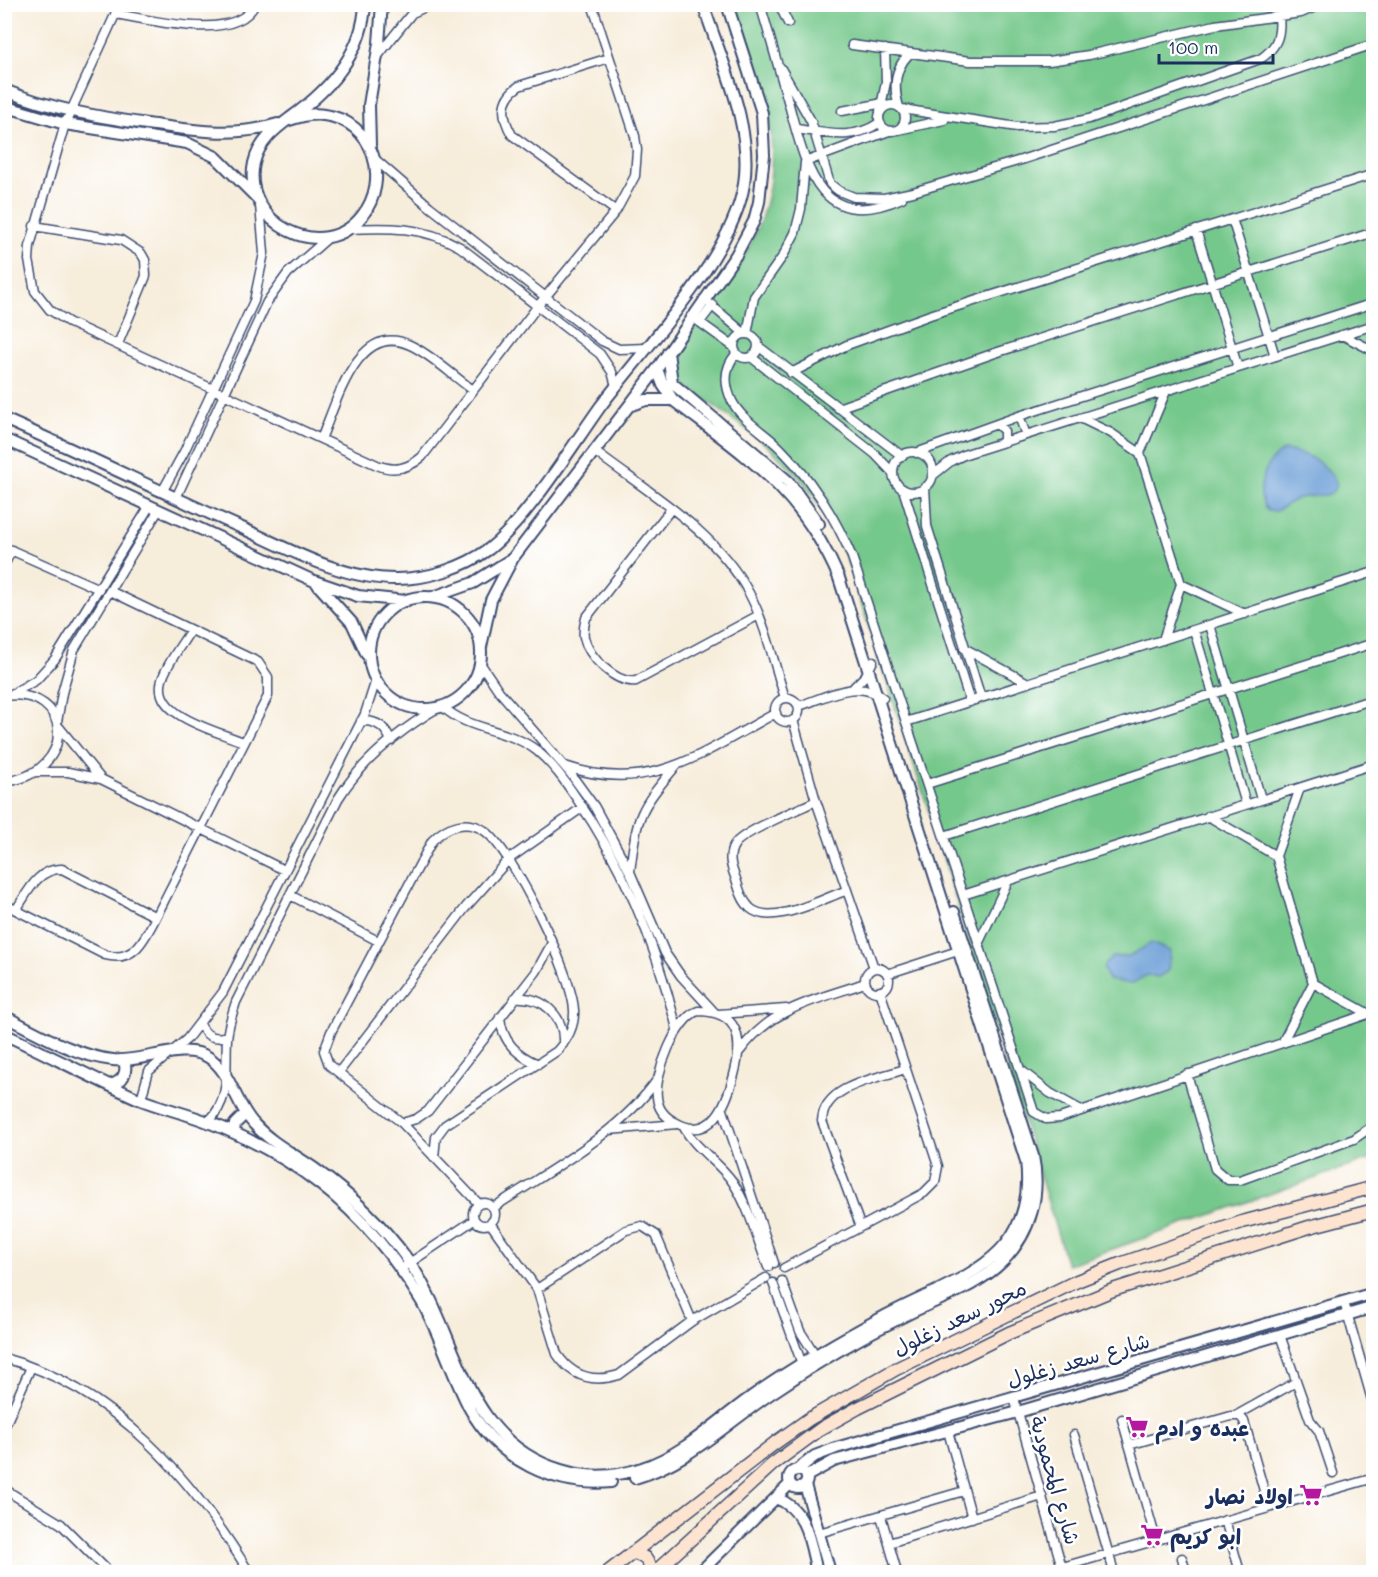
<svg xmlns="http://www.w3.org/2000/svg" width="1378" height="1577" font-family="Mali,'Playpen Sans Arabic',sans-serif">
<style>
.green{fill:#75c88b;stroke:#487c74;stroke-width:1.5}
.water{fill:#699dd5;stroke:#42669a;stroke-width:1.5}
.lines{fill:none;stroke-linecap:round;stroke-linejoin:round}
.minor-casing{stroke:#3c4c71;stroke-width:11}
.tertiary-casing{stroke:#3c4c71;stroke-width:14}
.secondary-casing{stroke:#3c4c71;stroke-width:15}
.minor{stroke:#fff;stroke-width:8}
.tertiary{stroke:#fff;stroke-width:10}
.secondary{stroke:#fde4d0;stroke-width:12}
.labels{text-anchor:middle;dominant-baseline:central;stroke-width:5;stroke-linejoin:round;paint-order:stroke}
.street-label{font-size:21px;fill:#1b2f5e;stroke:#fff}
.poi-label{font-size:21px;font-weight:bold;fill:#1b2f5e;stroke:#fff;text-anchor:start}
</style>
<rect width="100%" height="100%" fill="#fff"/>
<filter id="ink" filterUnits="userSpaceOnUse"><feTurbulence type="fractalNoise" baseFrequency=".0167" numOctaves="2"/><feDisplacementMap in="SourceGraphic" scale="12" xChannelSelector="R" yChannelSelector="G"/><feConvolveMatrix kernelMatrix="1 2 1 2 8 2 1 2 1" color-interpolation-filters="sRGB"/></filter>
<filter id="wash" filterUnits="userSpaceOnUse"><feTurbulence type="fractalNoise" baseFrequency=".008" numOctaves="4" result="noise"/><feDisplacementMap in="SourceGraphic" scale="24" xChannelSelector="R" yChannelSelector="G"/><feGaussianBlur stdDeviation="1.35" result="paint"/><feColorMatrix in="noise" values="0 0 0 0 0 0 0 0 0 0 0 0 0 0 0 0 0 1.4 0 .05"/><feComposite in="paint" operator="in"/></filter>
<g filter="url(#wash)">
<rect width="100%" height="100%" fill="#f7eddb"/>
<path class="green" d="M 735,5 L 1373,5 L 1373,1158 L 1067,1265 L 935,830 L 846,557 C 833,531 820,504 802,481 C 771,443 726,415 687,387 L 681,378 L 678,350 C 740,268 787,216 767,105 C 762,72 746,37 735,5 Z"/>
<path class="water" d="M 1285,450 C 1308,454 1327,462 1337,484 L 1331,494 L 1298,498 L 1276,511 L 1268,511 C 1252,494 1265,458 1285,450 Z
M 1151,943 L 1170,951 L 1168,971 L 1158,977 L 1147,975 L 1131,984 L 1108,980 L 1103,967 L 1112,957 L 1130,956 Z"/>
</g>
<g filter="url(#ink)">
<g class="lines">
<g class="minor-casing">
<path id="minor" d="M 120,4 L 65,124 L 30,246 L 29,260 L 35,291 L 50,310 L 70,323 L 377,465 C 394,472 408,469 422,457 L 537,307 L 616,211 L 635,176 L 637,150 L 635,136 L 592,4
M 760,4 C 770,37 779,69 788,101 C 805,162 817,236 902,198
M 779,4 L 788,23
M 115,14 C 149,19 236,44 255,4
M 852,45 L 970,61 L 1049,61 L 1089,55 L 1215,25 L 1301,13 L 1322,4
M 377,57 L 412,13 L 432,4
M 609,58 L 519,86 C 500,99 501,116 512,135 L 616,211
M 780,67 L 811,121 L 830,184 L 839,191 L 854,197 L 884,198 L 913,192 L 1021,160 L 1374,44
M879 118a13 13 0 1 1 26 0a13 13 0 1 1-26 0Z
M 899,107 C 893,87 894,69 909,54
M 902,109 L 1017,127 L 1054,126 L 1089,119 L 1260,59 C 1277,48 1281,35 1279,16
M 842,111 L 883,103
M 880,111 L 886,82 L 885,49
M 796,129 C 827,133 852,141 879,123
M 898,130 L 944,120
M 376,160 L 429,206 L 602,341 L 619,349 L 647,348
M 1232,219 L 1275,356
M 34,226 L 121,240 L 141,253 L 145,260 L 146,276 L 118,344
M 347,229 C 388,227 423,226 460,247 L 600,354 L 612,372 L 616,386
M 1196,230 L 1238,368
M 704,299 L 745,334
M 691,316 L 734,347
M 700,322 L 713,305
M734 346a12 12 0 1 1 24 0a12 12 0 1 1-24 0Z
M 747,334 L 754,297 L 783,256 L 795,233 L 801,209 L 805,162 L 889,131
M 1342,335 L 1374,351
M 758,346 L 902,456
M 736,354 C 724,368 724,384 732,401 C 742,421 766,433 781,449 C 811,479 835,517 852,557 L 1034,1112 L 1046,1119 L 1060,1118 L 1374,1012
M 751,357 L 875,454 L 893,473
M 791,373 L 847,345 L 930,315 L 1374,174
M 838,408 L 995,353 L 1374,232
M 1019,416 L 1026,435
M 1080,418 L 1111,433 L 1140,453 L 1181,584 L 1163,640
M 997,424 L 1004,431 L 1004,442
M 321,439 C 336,405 357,320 410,345 C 432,355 453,376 473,390
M 594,451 C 649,493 716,531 749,593 C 766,625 774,664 785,698
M893 472a20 20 0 1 1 40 0a20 20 0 1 1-40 0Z
M 916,453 L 1019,416 L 1374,303
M 1140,453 L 1166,391
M 932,476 L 951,461 L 966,454 L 1374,325
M 925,487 L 927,526 L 981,698
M 903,489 L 970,702
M 162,492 L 184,452 L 254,301 L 264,253 L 260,205
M 176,498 L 267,302 L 288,273 L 329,237
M 671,509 L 586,618 C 584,625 583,631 584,637 C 588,657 616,684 636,681 L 759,615
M 4,547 L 99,589
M 4,565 L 12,550
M 1181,584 L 1245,614
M 1210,625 L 1261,799
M 1194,630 L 1246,804
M 190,631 C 181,646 167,663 162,680 C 151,716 218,731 243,742
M 964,648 L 1028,683
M 480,663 L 499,691 L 570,773 L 594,806 L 630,872 L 665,953 L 681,976 L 715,1013
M 854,687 L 866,675 L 873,661
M 10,695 L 36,680 L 55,659 L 149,507
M 4,696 C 74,686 78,773 4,782
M775 710a12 12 0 1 1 24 0a12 12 0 1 1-24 0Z
M 442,706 C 468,731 507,728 536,750 C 553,764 565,781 577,799 C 625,868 657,948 677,1029
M 799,706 C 826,697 857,678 883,698
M 793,720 L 816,801 L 874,968
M 361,721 C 376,720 386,727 391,741
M 57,722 L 62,693 L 74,650 L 158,511
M 906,722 L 1374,572
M 59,727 L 101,779
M 565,766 C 651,796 703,752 776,713
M 33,772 L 68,772 L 101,779 L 284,870
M 927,784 L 1374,643
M 816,801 C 799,809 744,831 735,844 C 727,855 731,867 736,879 C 739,889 742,900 750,908 C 771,927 822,899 845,891
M 1208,816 L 1276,856
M 944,836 L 1374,699
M 630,872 C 637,814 639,810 676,766
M 290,895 L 378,941
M 963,895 L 1374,764
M 4,904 L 105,955 C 134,963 144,940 156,917 L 268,696 L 268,677 L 258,662 L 110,591
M 16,910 C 28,892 38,868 62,869 L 156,917
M 980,940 L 1008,881
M865 980a12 12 0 1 1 24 0a12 12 0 1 1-24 0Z
M 887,974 L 964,949
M 1313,983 L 1369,1014
M 515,998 C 543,996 565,1016 563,1044
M 698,1011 C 741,1011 743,1042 734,1075 C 727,1102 712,1144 675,1122 C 665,1117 658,1109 657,1097 C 654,1075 676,1018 698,1011 Z
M 719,1014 L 786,1009
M 500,1017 C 502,1041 516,1055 538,1064
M 200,1024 C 205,1036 214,1040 227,1036
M 1282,1043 L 1313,983 L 1276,856 L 1300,788
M 740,1051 C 772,1007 816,1000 865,983
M 1022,1071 L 1050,1093 L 1081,1110
M 339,1072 L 466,907 L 509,859 L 583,807
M 1187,1074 L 1215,1169 L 1228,1180 L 1240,1180 L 1354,1139 L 1374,1125
M 141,1099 L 149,1071 L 187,1039 L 223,992 L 365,714 L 376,680
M 723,1110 L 774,1263
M 208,1122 C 232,1099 225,1069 227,1039 C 228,1026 232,1014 236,1002 L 338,799 C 362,760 400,730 439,707
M 402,1123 L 416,1119 L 428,1111 L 536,972 L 552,943
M 683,1126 C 695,1149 718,1161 732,1181 C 749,1206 757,1239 768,1267
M 609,1130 L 677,1124
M 434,1157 L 436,1137 L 445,1125 L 557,1051 C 568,1039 575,1026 574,1010 C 572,974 513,851 485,831 C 467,818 446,826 432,841 L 331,1032 L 324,1051 L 329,1065 L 402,1123 L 479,1204
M473 1214a11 11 0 1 1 22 0a11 11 0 1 1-22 0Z
M 493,1208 C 549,1170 617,1136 657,1080
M 490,1223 L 537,1289 L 557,1354 C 572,1377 593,1383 619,1375 L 692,1321 L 766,1278
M 860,1225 L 822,1121 C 824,1085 876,1079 905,1069
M 405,1266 L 474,1220
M 784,1268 L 924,1193 L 935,1182 L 938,1166 L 880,991
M 782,1281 L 800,1331 L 818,1359
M 773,1283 L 803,1367
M 537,1289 L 626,1230 L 642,1226 L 656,1235 L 692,1321
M 1344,1302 L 1374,1407
M 1280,1335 L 1310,1420 L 1319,1431 L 1333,1473
M 4,1358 C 115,1388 192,1479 249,1572
M 1014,1398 L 1063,1571
M 1237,1415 L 1296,1382
M 1122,1419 L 1156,1540
M 4,1428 L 31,1367
M 948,1431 L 972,1518
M 1074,1435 L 1114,1572
M 1129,1445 L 1231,1416 L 1240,1416 L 1244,1421 L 1269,1508
M 4,1489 L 61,1524 L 109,1572
M 881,1516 L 897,1572
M 1225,1520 L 1240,1572
M 819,1533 L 964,1491
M 889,1543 L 1042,1496
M 1182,1558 L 1186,1572
M 1045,1572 L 1374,1478"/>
</g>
<g class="tertiary-casing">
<path id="tertiary" d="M 4,90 C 51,109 98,117 147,124 C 191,130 234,138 278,124
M 4,106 L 65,124 L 187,143 L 216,157 L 256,197
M 289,120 C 301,116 312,113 324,115 C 374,121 391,180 362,216 C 323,266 241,223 254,163 C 259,142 274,130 290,118 C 328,91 363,54 365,4
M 370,145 L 369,105 L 379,43 L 382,4
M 668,352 L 672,383 L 788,481 L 819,524
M 629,406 L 646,400 L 673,400
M 4,419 C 84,454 163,493 242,528 C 290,550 342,579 396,579 C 428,579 463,568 489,549 C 528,518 570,449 600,407 C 644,348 733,256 744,184 C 753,124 721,61 703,4
M 4,439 L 314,581 L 358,596 L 406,601
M 318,585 L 352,623 L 367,655
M 433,597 L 473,583 L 510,560
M369 653a56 56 0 1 1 112 0a56 56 0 1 1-112 0Z
M 481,647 L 491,600 L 513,558 L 657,369 L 736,255 L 754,221 L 759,202 L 764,155 L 762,113 L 727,4
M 4,1016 C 38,1033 75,1056 113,1060 C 141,1063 183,1042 208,1057 C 231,1071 235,1104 254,1124 C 271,1143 294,1154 315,1169 C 351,1195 382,1224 408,1260 C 460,1334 461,1440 561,1470 C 587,1478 616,1477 642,1468 C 683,1455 717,1421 751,1397 C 795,1366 840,1340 887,1315 C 957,1278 1038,1261 1026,1161 L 839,578 C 801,489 746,457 673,400 L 663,385 L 657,369
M 4,1034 C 49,1055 94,1079 139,1099 C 161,1108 185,1113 208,1122 C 273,1147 332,1186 377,1239 C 394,1259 409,1280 422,1302 C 441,1336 452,1375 470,1409 C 498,1460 555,1487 611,1482
M 110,1085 C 123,1082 128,1073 124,1060
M 234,1133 L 235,1124 L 245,1114
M789 1479a9 9 0 1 1 18 0a9 9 0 1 1-18 0Z
M 797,1470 L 815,1456 L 836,1448 L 1374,1293
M 807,1476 L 834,1461 L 1018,1412 L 1374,1307
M 635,1478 C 687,1463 726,1424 770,1394 C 814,1364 860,1337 908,1314 C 940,1298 977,1287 1003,1261 C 1031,1232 1041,1195 1033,1156 L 954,912
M 805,1485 L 830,1572
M 776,1498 C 808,1510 810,1544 817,1572
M 700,1572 L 790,1484"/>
</g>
<g class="secondary-casing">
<path id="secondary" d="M 633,1552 L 645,1558 L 654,1572
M 608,1572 L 775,1443 L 809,1419 L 896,1369 L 1077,1281 L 1120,1264 L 1242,1222 L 1374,1187
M 655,1572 L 773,1464 L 822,1428 L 858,1408 L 1009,1333 L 1113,1290 L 1309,1227 L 1374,1210"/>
</g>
<use href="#minor" class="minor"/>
<use href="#tertiary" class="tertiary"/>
<use href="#secondary" class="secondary"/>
</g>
</g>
<defs>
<g id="supermarket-bare" transform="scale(1.8)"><path d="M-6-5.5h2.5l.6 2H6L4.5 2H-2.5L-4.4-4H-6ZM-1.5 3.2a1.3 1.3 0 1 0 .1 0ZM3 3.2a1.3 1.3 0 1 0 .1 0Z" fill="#b5179e" stroke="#fff" stroke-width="2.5" paint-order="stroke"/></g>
</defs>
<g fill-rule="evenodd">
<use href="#supermarket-bare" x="1137" y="1427"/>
<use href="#supermarket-bare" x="1311" y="1495"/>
<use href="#supermarket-bare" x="1152" y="1535"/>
</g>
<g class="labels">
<g class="street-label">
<text transform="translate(959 1317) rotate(-26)">محور سعد زغلول</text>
<text transform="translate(1078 1359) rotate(-16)">شارع سعد زغلول</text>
<text transform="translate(1056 1480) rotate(74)">شارع المحمودية</text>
</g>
<g class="poi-label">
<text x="1155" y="1427">عبده و ادم</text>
<text x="1293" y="1495" text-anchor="end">اولاد نصار</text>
<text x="1170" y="1535">ابو كريم</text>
</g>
</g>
<rect width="1378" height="1577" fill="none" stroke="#fff" stroke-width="24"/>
<path d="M1159 54v9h114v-9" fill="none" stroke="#1b2f5e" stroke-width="3"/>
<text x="1168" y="54" font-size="18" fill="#1b2f5e" stroke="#ffffff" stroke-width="4.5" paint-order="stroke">100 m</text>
</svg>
